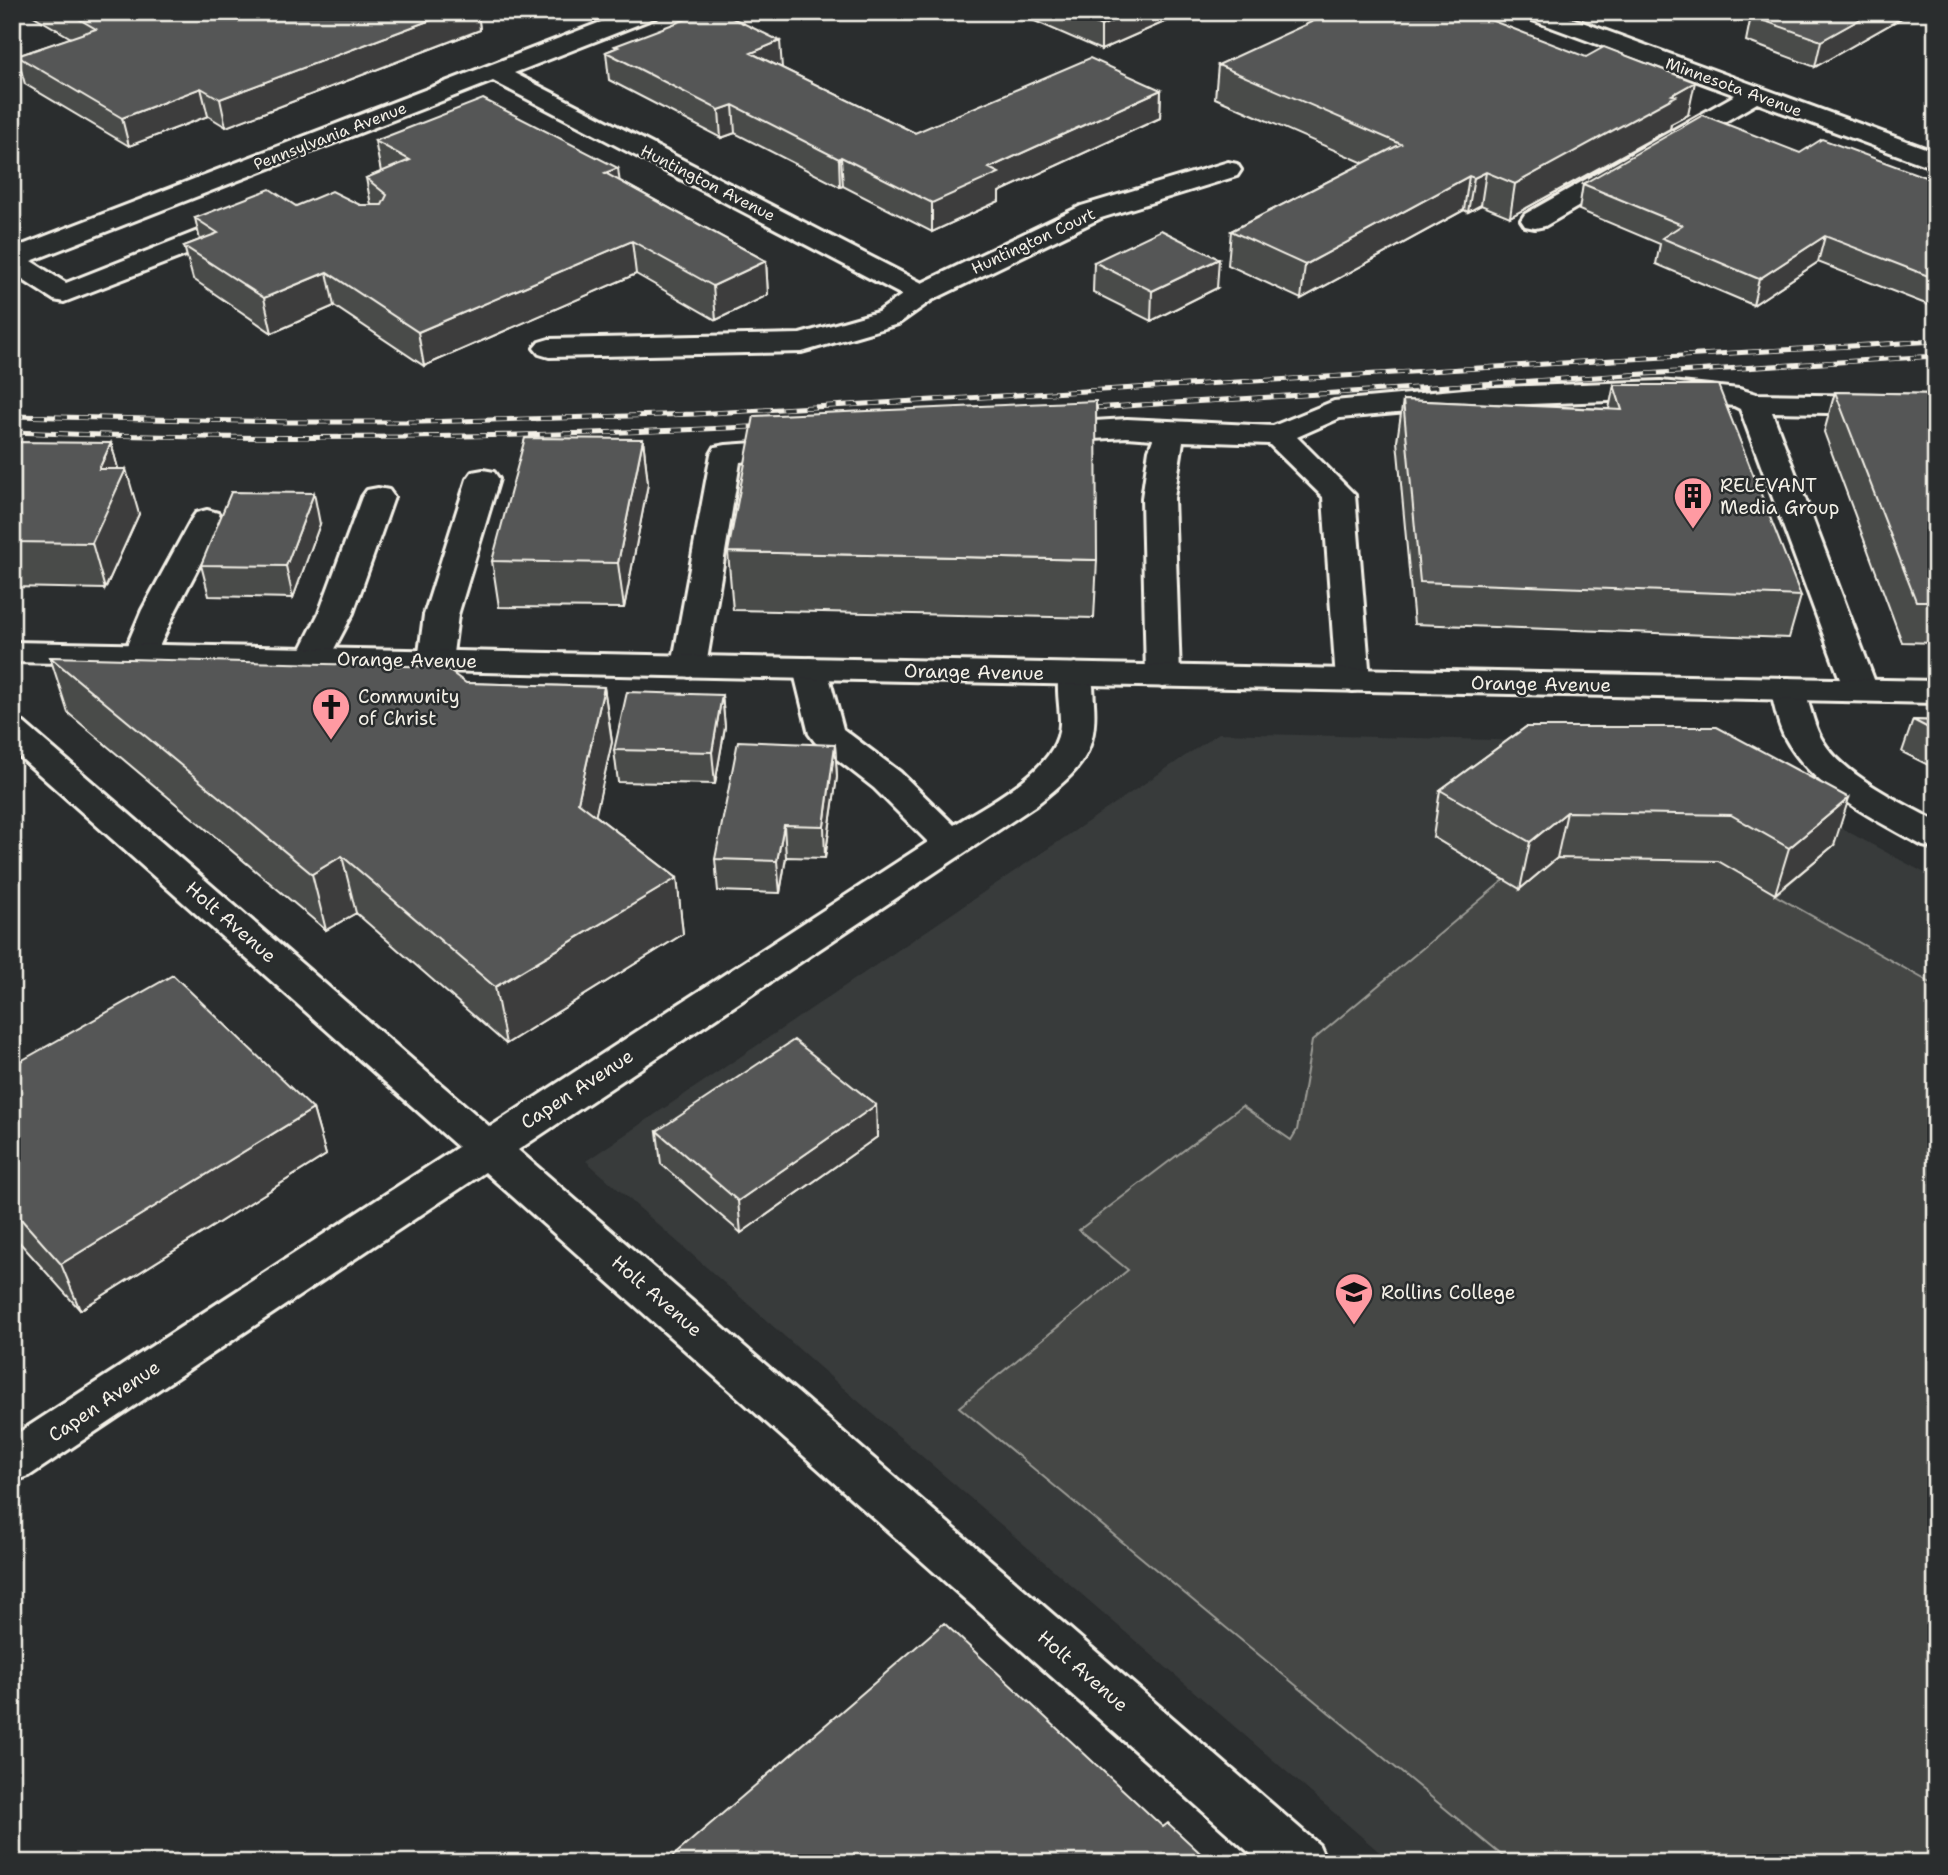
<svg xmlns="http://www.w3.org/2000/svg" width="1948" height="1875" font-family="'Shantell Sans',sans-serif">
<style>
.built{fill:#373a3a}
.green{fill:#444645;stroke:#9c9c96;stroke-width:2}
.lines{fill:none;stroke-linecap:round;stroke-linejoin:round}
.minor-casing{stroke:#f4f1e8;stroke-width:6}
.major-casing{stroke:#f4f1e8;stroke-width:6}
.minor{fill:#2a2d2e;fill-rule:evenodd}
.major{fill:#2a2d2e;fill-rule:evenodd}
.rail-casing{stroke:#f4f1e8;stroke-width:5}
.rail{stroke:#2a2d2e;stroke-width:3.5;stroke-dasharray:11;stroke-linecap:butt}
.wall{fill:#494b4a;stroke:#f4f1e8;stroke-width:2}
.shaded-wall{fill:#3c3d3c;stroke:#f4f1e8;stroke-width:2}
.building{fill:#555756;stroke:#f4f1e8;stroke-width:2}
.labels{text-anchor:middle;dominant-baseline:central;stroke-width:5;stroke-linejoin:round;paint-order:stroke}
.far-street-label{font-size:16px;fill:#f4f1e8;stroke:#2a2d2e}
.poi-label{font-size:19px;fill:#f4f1e8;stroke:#2a2d2e;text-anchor:start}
.street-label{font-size:19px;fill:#f4f1e8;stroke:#2a2d2e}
</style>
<rect width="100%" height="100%" fill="#2a2d2e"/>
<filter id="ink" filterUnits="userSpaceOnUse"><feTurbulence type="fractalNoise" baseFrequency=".0143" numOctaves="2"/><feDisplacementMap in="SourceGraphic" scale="14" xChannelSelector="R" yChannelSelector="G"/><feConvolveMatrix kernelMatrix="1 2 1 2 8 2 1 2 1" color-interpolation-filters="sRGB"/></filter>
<g filter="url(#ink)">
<path class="built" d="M 1219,733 L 1687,745 L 1936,879 L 1936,1863 L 1392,1863 L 843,1388 L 586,1161 Z"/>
<path class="green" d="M 1517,773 L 1834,845 L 1775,895 L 1936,986 L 1936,1863 L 1511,1863 L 959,1407 L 1128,1270 L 1079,1230 L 1242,1106 L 1291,1140 L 1297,1130 L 1312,1041 L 1504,880 L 1433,837 Z"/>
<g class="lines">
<g class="minor-casing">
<path id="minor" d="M 627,12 L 661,12 L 657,17 L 514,73 L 922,283 L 1081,206 L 1228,162 L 1237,164 L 1241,170 L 1237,176 L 1101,218 L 932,300 L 898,324 L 812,349 L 802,352 L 549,357 L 539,354 L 534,348 L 539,342 L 549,339 L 800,334 L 878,312 L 902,295 L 493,81 L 31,261 L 66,283 L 223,221 L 233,219 L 243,221 L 247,227 L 243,233 L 64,302 L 54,300 L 12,273 L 12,249 Z
M 1520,12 L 1555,12 L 1936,152 L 1936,169 L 1757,103 L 1545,226 L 1535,228 L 1525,226 L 1521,220 L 1525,214 L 1735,95 L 1524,17 Z
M 1661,381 L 1739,389 L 1756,394 L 1936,397 L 1936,415 L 1772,412 L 1878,690 L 1873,698 L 1861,701 L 1849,698 L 1844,690 L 1740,409 L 1734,406 L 1661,399 L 1475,406 L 1340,418 L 1297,437 L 1355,495 L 1370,680 L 1365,688 L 1353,691 L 1341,688 L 1336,680 L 1323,497 L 1269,444 L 1183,441 L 1174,498 L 1180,676 L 1175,684 L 1163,687 L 1151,684 L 1146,676 L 1142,498 L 1149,450 L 1153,439 L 1127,437 L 1044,442 L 1033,439 L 1029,433 L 1033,427 L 1044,424 L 1127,419 L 1273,426 L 1334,401 L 1475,388 Z
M 799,440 L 810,442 L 814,449 L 810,456 L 740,462 L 706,666 L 701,673 L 689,677 L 677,673 L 672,666 L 711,454 L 715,447 L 726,445 Z
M 483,470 L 494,472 L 499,479 L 458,615 L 452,661 L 447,668 L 435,671 L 423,668 L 418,661 L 424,615 L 467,479 L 472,472 Z
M 378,488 L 389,490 L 394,497 L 353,613 L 325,666 L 313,669 L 301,666 L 296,659 L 319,613 L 362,497 L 367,490 Z
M 207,510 L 218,513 L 223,520 L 176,610 L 152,662 L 140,665 L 128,662 L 123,655 L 142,610 L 191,520 L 196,513 Z
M 810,658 L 822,662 L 827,669 L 843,729 L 900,772 L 954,825 C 988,803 1059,769 1060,724 C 1061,707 1053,681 1063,667 L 1075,663 L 1087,667 C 1094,677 1093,690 1094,703 C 1098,758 1075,773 1036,805 L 518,1150 L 1319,1845 L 1327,1863 L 1261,1863 L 485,1172 L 29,1476 L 12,1482 L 12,1437 L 458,1147 L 12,750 L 12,720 L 24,723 L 490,1127 L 928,842 L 874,788 L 815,742 L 809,734 L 793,669 L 798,662 Z
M 1787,678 L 1799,681 C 1810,698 1811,720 1821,738 C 1841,774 1900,802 1936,821 L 1936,849 L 1923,846 C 1872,818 1812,789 1784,736 C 1777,721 1774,704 1770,689 L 1775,681 Z"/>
</g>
<g class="major-casing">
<path id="major" d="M 12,642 L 1936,681 L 1936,703 L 12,662 Z"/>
</g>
<use href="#minor" class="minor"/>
<use href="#major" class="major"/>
<g class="rail-casing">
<path id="rail" d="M 1076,409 L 1936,356
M 12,416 L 286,422 L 422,422 L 695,414 L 1936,341
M 12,432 C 266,442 519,438 772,426"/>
</g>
<use href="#rail" class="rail"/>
</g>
<path class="wall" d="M 27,12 L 478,12 L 480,30 L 226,127 L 208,116 L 129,146 L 25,84 L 17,56 L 71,38 Z
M 1014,12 L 1187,12 L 1101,50 Z
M 1758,12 L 1915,12 L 1907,15 L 1815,67 L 1746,41 L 1751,16 Z
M 615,46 L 782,68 L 915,133 L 1161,90 L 1160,118 L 999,192 L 999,201 L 932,232 L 843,186 L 840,187 L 735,133 L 721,138 L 609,80 L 606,52 L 616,48 Z
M 1218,65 L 1688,115 L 1671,124 L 1670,129 L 1510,217 L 1481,205 L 1468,212 L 1464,210 L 1301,299 L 1228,265 L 1231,231 L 1364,163 L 1215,98 Z
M 375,141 L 620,181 L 766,261 L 768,295 L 716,320 L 636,274 L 424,366 L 334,306 L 272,333 L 193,279 L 184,246 L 200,240 L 195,218 L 296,206 L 371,205 L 366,178 L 381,172 Z
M 1800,153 L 1936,181 L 1936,308 L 1818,262 L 1753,305 L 1656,264 L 1660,244 L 1579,210 L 1583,184 Z
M 1094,262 L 1217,288 L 1151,321 L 1093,292 Z
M 1614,385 L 1801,596 L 1789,638 L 1414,624 L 1397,441 L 1403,400 L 1609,409 Z
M 1835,392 L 1936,394 L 1936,643 L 1902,642 L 1824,432 Z
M 643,439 L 648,484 L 624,608 L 499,607 L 492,561 Z
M 111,443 L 118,469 L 139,514 L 105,589 L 12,587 L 12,445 Z
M 320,524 L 293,598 L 209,596 L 201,565 Z
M 728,552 L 1097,560 L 1094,618 L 733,610 Z
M 50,657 L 466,683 L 604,687 L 612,742 L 595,815 L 677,878 L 683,934 L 506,1044 L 356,913 L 326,930 L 68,713 Z
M 722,695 L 725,727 L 715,784 L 618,782 L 614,750 Z
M 1913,720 L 1936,721 L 1936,769 L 1902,752 Z
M 1526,727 L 1834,845 L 1775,894 L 1718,861 L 1557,858 L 1520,889 L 1433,837 L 1440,790 Z
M 835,745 L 837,777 L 825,858 L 786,857 L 780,893 L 718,891 L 715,859 Z
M 12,1066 L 313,1109 L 326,1155 L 80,1310 L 12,1234 Z
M 876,1105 L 877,1137 L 741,1233 L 661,1164 L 657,1131 Z"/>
<path class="shaded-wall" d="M 452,12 L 478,12 L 480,30 L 226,127 L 220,99 Z
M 1132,12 L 1187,12 L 1101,50 L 1101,26 Z
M 1873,12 L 1915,12 L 1907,15 L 1815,67 L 1821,41 Z
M 780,41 L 782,68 L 751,53 Z
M 1695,82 L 1688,115 L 1671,124 L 1670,129 L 1510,217 L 1515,184 Z
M 201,88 L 208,116 L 129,146 L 122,118 Z
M 1161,90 L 1160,118 L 999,192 L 999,201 L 932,232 L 932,203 L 989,168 Z
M 733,105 L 735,133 L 721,138 L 719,110 Z
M 841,157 L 843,186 L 840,187 L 839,159 Z
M 618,168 L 622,200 L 605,173 Z
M 1486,172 L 1481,205 L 1468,212 L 1474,178 Z
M 1469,176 L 1464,210 L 1301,299 L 1305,265 Z
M 1825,236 L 1818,262 L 1753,305 L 1759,279 Z
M 632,241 L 636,274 L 424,366 L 418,332 Z
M 1219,259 L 1217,288 L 1151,321 L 1152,291 Z
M 766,261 L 768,295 L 716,320 L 713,286 Z
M 327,272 L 334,306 L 272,333 L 264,298 Z
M 643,439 L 648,484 L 624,608 L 618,563 Z
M 111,443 L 121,479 L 126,469 L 139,514 L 105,589 L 92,543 L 99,469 Z
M 314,493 L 320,524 L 293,598 L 286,566 Z
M 604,687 L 612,742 L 586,858 L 578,802 Z
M 722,695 L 725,727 L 715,784 L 712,752 Z
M 835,745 L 837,777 L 825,858 L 824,826 Z
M 1849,798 L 1834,845 L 1775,894 L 1789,848 Z
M 1567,812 L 1557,858 L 1520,889 L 1530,842 Z
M 784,825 L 786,857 L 780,893 L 777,861 Z
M 342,856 L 356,913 L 326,930 L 312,874 Z
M 677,878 L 683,934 L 506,1044 L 495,987 Z
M 876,1105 L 877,1137 L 741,1233 L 738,1201 Z
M 313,1109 L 326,1155 L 80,1310 L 61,1264 Z"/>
<path class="building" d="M 67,12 L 99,12 L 105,14 L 108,12 L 452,12 L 220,99 L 201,88 L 122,118 L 17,56 L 96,29 Z
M 705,12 L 720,12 L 780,41 L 751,53 L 915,133 L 1090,58 L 1161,90 L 989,168 L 999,173 L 932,203 L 841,157 L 839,159 L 733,105 L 719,110 L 606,52 L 618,47 L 615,46 Z
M 1071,12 L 1132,12 L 1101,26 Z
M 1333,12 L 1470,12 L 1586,57 L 1604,47 L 1695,82 L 1672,95 L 1676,96 L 1515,184 L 1486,172 L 1474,178 L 1469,176 L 1305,265 L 1231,231 L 1401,144 L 1218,65 Z
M 1758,12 L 1873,12 L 1821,41 L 1751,16 Z
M 483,99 L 618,168 L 605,173 L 766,261 L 713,286 L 632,241 L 418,332 L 327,272 L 264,298 L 184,246 L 218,233 L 195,218 L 270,189 L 296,206 L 332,191 L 360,205 L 382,205 L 387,195 L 366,178 L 410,160 L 375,141 Z
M 1703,115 L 1800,153 L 1822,139 L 1936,181 L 1936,279 L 1825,236 L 1759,279 L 1662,238 L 1682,225 L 1583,184 Z
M 1161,230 L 1219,259 L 1152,291 L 1094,262 Z
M 1614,385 L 1718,385 L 1801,596 L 1420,582 L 1403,400 L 1622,410 Z
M 1835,392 L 1936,394 L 1936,601 L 1916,601 Z
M 1096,401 L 1097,560 L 728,552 L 754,416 Z
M 525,438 L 643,439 L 618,563 L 492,561 Z
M 14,442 L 111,443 L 99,469 L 126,469 L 92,543 L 12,542 L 12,445 Z
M 231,492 L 314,493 L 286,566 L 201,565 Z
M 50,657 L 444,667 L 466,683 L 604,687 L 578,802 L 677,878 L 495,987 L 342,856 L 312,874 Z
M 627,692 L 722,695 L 712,752 L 614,750 Z
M 1913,720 L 1936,721 L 1936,732 Z
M 1526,727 L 1717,727 L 1849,798 L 1789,848 L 1731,815 L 1567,812 L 1530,842 L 1440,790 Z
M 738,741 L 835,745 L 824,826 L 784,825 L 777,861 L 715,859 Z
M 173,975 L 313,1109 L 61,1264 L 12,1209 L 12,1066 Z
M 794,1040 L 876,1105 L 738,1201 L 657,1131 Z
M 944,1623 L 1163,1827 L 1168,1823 L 1211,1863 L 665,1863 Z"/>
</g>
<defs>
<g id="building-pin" transform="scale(2.0125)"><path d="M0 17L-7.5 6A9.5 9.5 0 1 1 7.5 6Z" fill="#ff9aa2" stroke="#2a2d2e"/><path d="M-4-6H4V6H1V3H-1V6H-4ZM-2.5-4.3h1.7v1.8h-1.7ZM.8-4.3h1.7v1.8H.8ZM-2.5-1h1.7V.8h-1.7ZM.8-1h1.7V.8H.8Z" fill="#111"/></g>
<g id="church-pin" transform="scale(2.0125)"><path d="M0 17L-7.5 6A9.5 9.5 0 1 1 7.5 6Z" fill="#ff9aa2" stroke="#2a2d2e"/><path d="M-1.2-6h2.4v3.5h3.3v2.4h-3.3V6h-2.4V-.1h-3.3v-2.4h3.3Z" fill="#111"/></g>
<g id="university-pin" transform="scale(2.0125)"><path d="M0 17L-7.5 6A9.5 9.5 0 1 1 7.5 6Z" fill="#ff9aa2" stroke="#2a2d2e"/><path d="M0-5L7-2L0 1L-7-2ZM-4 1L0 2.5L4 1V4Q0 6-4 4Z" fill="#111"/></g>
</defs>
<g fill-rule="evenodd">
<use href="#building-pin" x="1693" y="496"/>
<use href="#church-pin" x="331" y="707"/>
<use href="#university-pin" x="1354" y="1292"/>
</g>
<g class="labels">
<g class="far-street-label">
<text transform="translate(1734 87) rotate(20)">Minnesota Avenue</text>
<text transform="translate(330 136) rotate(-21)">Pennsylvania Avenue</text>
<text transform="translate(708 183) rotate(27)">Huntington Avenue</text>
<text transform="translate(1033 241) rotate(-25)">Huntington Court</text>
</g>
<g class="poi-label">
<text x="1720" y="485">RELEVANT<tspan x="1720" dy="22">Media Group</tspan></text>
<text x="358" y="696">Community<tspan x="358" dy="22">of Christ</tspan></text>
<text x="1381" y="1292">Rollins College</text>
</g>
<g class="street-label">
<text transform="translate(407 660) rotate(1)">Orange Avenue</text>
<text transform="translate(974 672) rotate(1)">Orange Avenue</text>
<text transform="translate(1541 684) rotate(1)">Orange Avenue</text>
<text transform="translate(231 922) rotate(41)">Holt Avenue</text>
<text transform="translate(577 1089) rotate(-33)">Capen Avenue</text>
<text transform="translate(657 1296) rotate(41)">Holt Avenue</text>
<text transform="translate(104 1401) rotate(-34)">Capen Avenue</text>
<text transform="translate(1083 1671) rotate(41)">Holt Avenue</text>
</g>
</g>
<rect width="1948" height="1875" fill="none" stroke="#2a2d2e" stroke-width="42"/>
<rect x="21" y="21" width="1906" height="1833" fill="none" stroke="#f4f1e8" stroke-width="2.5" filter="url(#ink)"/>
</svg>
